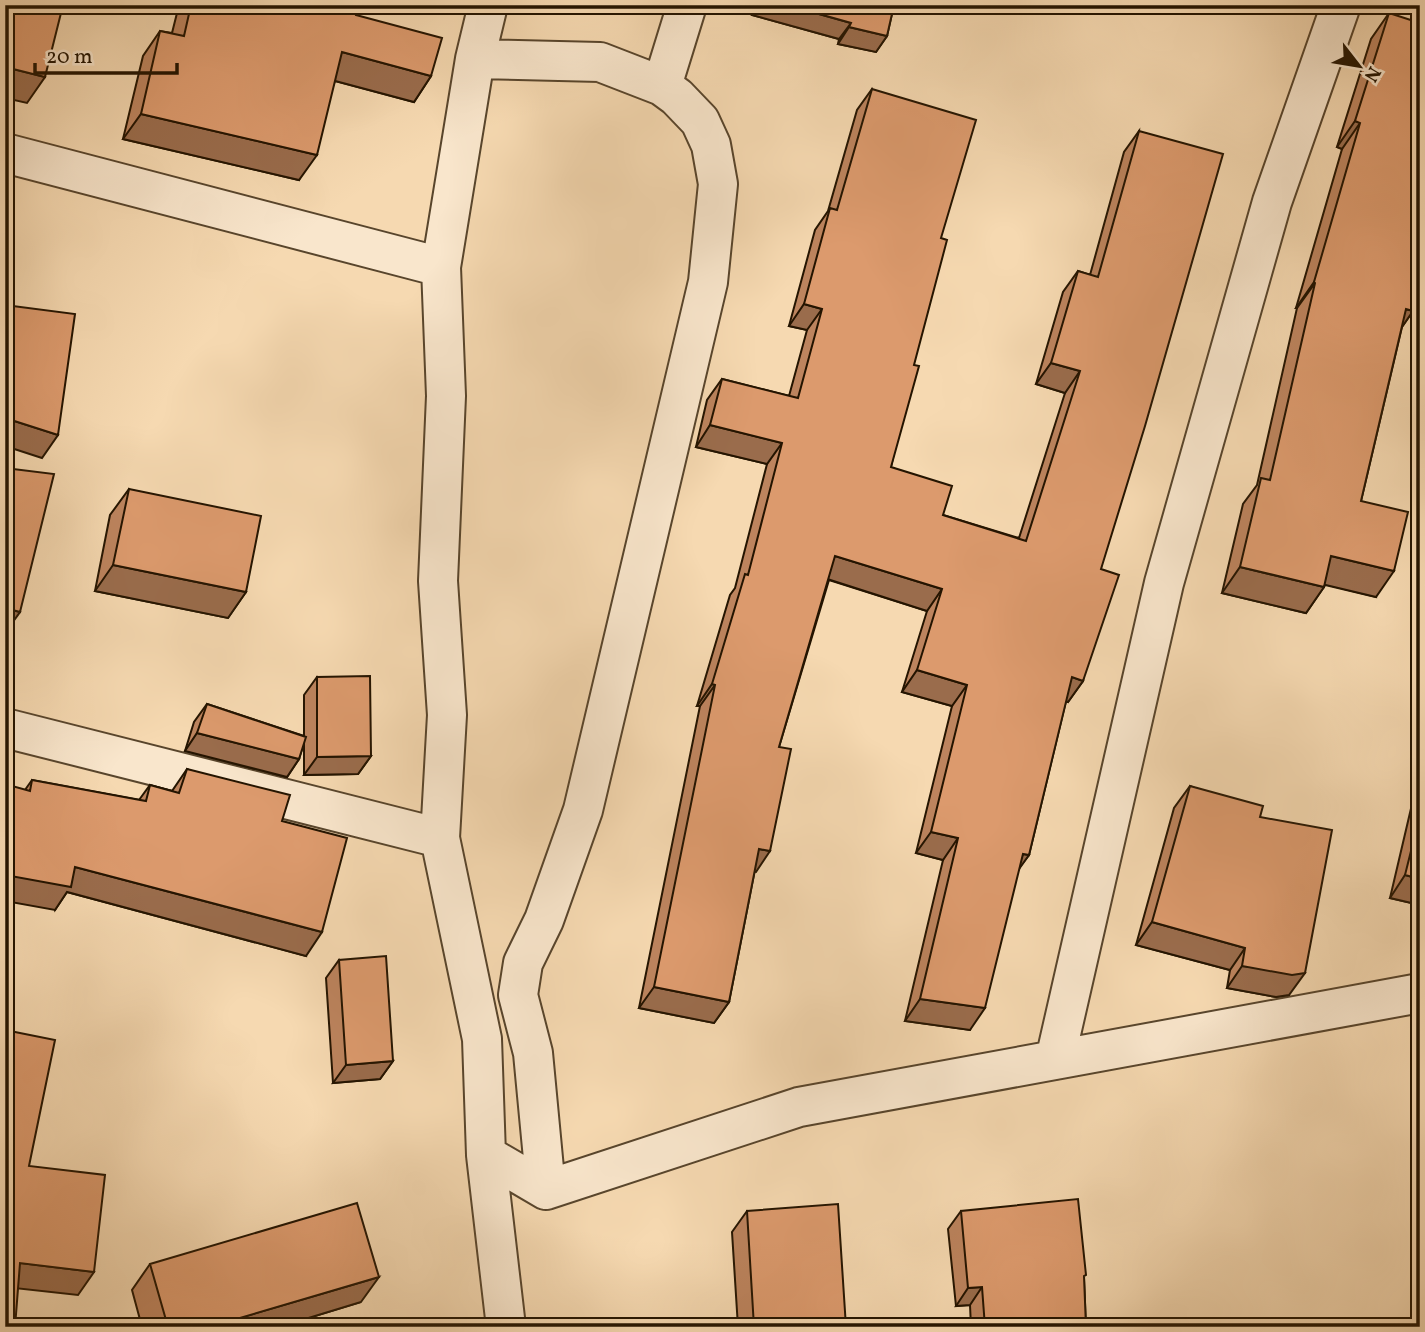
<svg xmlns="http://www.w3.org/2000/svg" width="1425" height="1332" font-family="Vollkorn,serif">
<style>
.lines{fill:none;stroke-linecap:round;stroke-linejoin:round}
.minor-casing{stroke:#58452c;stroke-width:42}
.minor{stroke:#f9e6cc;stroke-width:38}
.wall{fill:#bd845e;stroke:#241400;stroke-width:2}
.shaded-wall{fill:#9a6c4c;stroke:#241400;stroke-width:2}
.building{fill:#dc9a6d;stroke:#241400;stroke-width:2}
</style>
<rect width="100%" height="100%" fill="#f6d9b1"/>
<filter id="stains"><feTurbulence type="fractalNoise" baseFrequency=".00286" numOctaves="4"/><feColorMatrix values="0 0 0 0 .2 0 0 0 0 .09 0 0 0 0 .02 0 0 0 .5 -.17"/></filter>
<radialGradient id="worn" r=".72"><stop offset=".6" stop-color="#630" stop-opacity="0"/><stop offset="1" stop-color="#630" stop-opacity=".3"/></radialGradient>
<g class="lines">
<g class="minor-casing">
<path id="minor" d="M 488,5 L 475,59 L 441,267 L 446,396 L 438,581 L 447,715 L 440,838 L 482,1039 L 486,1155 L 506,1327
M 475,59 L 600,62 L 662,86 L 677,97 L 700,121 L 711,145 L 718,184 L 708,282 L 583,810 L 544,920 L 523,963 L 518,995 L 533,1053 L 546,1190
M 662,86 L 687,5
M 5,153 L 441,267
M 5,728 L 440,838
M 1055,1060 L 1164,583 L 1272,202 L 1341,5
M 486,1155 L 546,1190 L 799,1107 L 1420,993"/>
</g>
<use href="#minor" class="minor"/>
</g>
<path class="wall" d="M 179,5 L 358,5 L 356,15 L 431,76 L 414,102 L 335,81 L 299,180 L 123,139 L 143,56 L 160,31 L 172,33 Z
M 755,5 L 894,5 L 887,36 L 876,52 L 838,44 L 839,39 L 752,15 Z
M 1389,13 L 1413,311 L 1402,327 L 1361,501 L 1376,597 L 1324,584 L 1324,587 L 1306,613 L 1222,593 L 1243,504 L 1257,485 L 1297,308 L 1296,308 L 1342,149 L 1337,147 L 1371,39 Z
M 872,89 L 941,238 L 891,467 L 943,515 L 1019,538 L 1065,393 L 1036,384 L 1063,292 L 1078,271 L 1090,275 L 1124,152 L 1139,131 L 1101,569 L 1083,681 L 1068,702 L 1066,701 L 1029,855 L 1019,868 L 970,1030 L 905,1021 L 943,860 L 916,853 L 952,706 L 902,692 L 927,611 L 829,580 L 779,747 L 729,1002 L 714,1023 L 639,1008 L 700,706 L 697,706 L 730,595 L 735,588 L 767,464 L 696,447 L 707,400 L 722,379 L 789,396 L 807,330 L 789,326 L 815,230 L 828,211 L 857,110 Z
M 129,489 L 246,592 L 228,618 L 95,591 L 110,515 Z
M 317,677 L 371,756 L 358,774 L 304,775 L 304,743 L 299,759 L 287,777 L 185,751 L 194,722 L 207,704 L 304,736 L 304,695 Z
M 187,769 L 282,821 L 306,956 L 67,892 L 55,910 L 25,790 L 32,780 L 139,800 L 150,785 L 172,791 Z
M 1420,785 L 1420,905 L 1390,898 L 1413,800 L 1418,792 Z
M 1190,786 L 1260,817 L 1289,995 L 1276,997 L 1227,988 L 1230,970 L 1136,945 L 1174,808 Z
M 339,960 L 393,1061 L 380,1079 L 333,1083 L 326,978 Z
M 747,1211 L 846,1327 L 738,1327 L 732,1232 Z
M 961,1211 L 1084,1278 L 1086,1327 L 971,1327 L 970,1305 L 956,1306 L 948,1229 Z
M 150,1264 L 361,1302 L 279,1327 L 142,1327 L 132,1290 Z"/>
<path class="shaded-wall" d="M 759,5 L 787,5 L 851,23 L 839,39 L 752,15 Z
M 849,27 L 887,36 L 876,52 L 838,44 Z
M 342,52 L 431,76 L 414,102 L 324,78 Z
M 5,67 L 45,77 L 27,103 L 5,98 Z
M 141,114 L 317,155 L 299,180 L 123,139 Z
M 1355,121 L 1360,123 L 1342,149 L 1337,147 Z
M 1314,282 L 1315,283 L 1297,308 L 1296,308 Z
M 804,304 L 822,309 L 807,330 L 789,326 Z
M 1406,309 L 1413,311 L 1395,337 Z
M 1051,363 L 1080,371 L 1065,393 L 1036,384 Z
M 5,418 L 58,435 L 42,458 L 5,446 Z
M 710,425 L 782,443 L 767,464 L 696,447 Z
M 835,556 L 942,589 L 927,611 L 821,577 Z
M 1331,556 L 1394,571 L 1376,597 L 1313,582 Z
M 113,565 L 246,592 L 228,618 L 95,591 Z
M 1240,567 L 1324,587 L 1306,613 L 1222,593 Z
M 5,608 L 20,612 L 5,633 Z
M 917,670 L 967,685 L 952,706 L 902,692 Z
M 1072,677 L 1083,681 L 1068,702 L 1057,698 Z
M 712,684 L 715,685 L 700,706 L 697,706 Z
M 197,733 L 299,759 L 287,777 L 185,751 Z
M 371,756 L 358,774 L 304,775 L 317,757 Z
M 931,832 L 958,838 L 943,860 L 916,853 Z
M 759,849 L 770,851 L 756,872 L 744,870 Z
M 1023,854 L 1029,855 L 1014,876 Z
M 75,867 L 322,932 L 306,956 L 67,892 L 55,910 L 5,901 L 5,875 Z
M 1405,875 L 1420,879 L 1420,905 L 1390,898 Z
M 1152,922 L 1245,948 L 1230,970 L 1136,945 Z
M 1242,966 L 1305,973 L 1289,995 L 1276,997 L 1227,988 Z
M 654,987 L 729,1002 L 714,1023 L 639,1008 Z
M 920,999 L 985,1008 L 970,1030 L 905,1021 Z
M 393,1061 L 380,1079 L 333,1083 L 346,1065 Z
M 20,1263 L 94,1272 L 78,1295 L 5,1287 Z
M 379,1277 L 361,1302 L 279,1327 L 209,1327 Z
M 982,1287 L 970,1305 L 956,1306 L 968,1288 Z"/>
<path class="building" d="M 5,5 L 63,5 L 45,77 L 5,67 Z
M 191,5 L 358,5 L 356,15 L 442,38 L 431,76 L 342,52 L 317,155 L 141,114 L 160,31 L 184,36 Z
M 787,5 L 894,5 L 887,36 L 849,27 L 851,23 Z
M 1389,13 L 1420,23 L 1420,288 L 1413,311 L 1406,309 L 1361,501 L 1408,512 L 1394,571 L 1331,556 L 1324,587 L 1240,567 L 1261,478 L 1270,480 L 1315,283 L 1314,282 L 1360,123 L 1355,121 Z
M 872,89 L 976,120 L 941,238 L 947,240 L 914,365 L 919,366 L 891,467 L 952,486 L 943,515 L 1026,541 L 1080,371 L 1051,363 L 1078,271 L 1098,277 L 1139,131 L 1223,154 L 1145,426 L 1101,569 L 1119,575 L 1083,681 L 1072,677 L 1029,855 L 1023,854 L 985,1008 L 920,999 L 958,838 L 931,832 L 967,685 L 917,670 L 942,589 L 835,556 L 779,747 L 791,749 L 770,851 L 759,849 L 729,1002 L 654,987 L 715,685 L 712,684 L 745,574 L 748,575 L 782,443 L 710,425 L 722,379 L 798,398 L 822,309 L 804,304 L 830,208 L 837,210 Z
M 5,305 L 75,314 L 58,435 L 5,418 Z
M 5,468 L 54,474 L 20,612 L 5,608 Z
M 129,489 L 261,516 L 246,592 L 113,565 Z
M 370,676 L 371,756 L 317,757 L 317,677 Z
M 207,704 L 306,737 L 299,759 L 197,733 Z
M 187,769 L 290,795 L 282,821 L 347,838 L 322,932 L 75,867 L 71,887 L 5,875 L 5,784 L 30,791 L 32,780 L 146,801 L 150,785 L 179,793 Z
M 1190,786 L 1263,806 L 1260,817 L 1332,830 L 1305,973 L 1292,975 L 1242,966 L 1245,948 L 1152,922 Z
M 1420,815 L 1420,879 L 1405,875 Z
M 386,956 L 393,1061 L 346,1065 L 339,960 Z
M 5,1030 L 55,1040 L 29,1166 L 105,1175 L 94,1272 L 20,1263 L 15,1327 L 5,1327 Z
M 1078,1199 L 1086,1275 L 1084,1276 L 1086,1327 L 985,1327 L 982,1287 L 968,1288 L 961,1211 Z
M 357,1203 L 379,1277 L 209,1327 L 168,1327 L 150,1264 Z
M 838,1204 L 846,1327 L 754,1327 L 747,1211 Z"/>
<rect width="1425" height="1332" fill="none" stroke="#f6d9b1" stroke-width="28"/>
<rect x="7" y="7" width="1411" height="1318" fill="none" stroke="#241400" stroke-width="3.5"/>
<rect x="14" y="14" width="1397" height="1304" fill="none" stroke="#241400" stroke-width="2"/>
<g transform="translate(1359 66) rotate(121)" stroke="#f9e6cc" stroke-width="5" paint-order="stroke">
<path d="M0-5L12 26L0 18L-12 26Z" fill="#241400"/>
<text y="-10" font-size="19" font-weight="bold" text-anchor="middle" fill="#241400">N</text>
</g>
<path d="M35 63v10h142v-10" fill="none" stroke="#241400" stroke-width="3.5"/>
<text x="46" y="63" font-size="21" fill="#241400" stroke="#f9e6cc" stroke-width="5" paint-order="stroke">20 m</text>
<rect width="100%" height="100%" filter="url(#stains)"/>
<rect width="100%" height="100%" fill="url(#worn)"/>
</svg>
